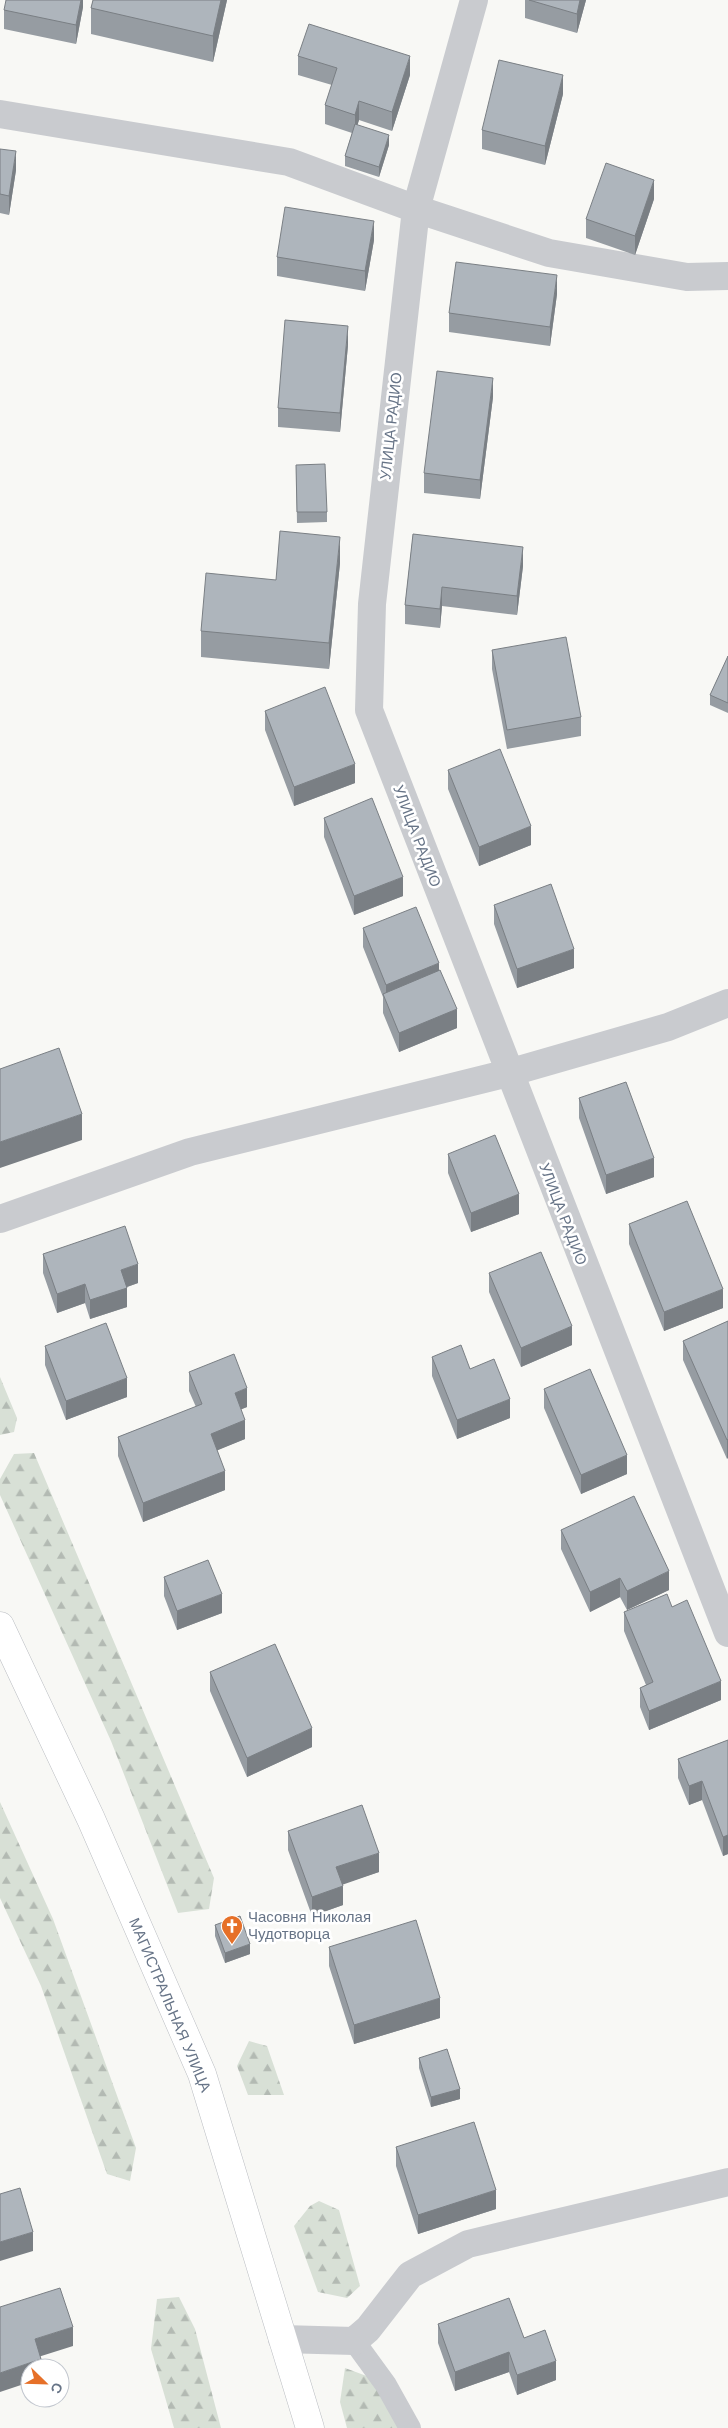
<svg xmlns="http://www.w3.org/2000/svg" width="728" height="2428" font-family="'Work Sans',sans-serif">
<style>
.forest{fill:url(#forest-firs)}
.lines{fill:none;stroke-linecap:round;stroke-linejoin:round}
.secondary-casing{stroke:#bbbec3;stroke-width:29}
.lane{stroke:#c9cbcf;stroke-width:22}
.street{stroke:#c9cbcf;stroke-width:28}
.secondary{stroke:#fff;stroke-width:28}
.wall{fill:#969ca2}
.shaded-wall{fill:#7a7f84}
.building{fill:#aeb5bc;stroke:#7a7f84}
.labels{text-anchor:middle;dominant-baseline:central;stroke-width:5;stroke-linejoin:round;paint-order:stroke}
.street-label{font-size:15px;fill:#677487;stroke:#fff}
.poi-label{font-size:15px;fill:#677487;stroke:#fff;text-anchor:start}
</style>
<defs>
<pattern id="forest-firs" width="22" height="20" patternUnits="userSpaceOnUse" patternTransform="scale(1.25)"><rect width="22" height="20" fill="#d8e0d6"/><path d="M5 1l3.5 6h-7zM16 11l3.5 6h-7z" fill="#b3bab3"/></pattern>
</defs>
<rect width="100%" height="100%" fill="#f8f8f5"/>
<path class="forest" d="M 0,1377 L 17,1418 L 14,1432 L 0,1435 Z
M 34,1453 L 214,1878 L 209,1909 L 178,1913 L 111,1741 L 0,1495 L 0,1479 L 14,1454 Z
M 0,1802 L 53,1919 L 136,2148 L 130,2181 L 107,2174 L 41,1986 L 0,1898 Z
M 249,2041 L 267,2046 L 284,2095 L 248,2095 L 237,2066 Z
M 319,2201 L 339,2210 L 360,2286 L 347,2298 L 318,2292 L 294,2226 L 310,2206 Z
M 179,2297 L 195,2329 L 221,2428 L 174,2428 L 151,2349 L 157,2299 Z
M 345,2368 L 372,2378 L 400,2428 L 347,2428 L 340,2402 Z"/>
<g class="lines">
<g class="secondary-casing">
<path id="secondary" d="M 0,1626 L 91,1819 L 202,2074 L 310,2428"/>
</g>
<path class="lane" d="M 354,2341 L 386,2385 L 410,2428"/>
<path class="street" d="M 474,0 L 416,209 L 372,604 L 369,710 L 728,1633
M 0,114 L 289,162 L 416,209 L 549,253 L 687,277 L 728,276
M 0,1219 L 190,1152 L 508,1073 L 668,1027 L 728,1003
M 282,2339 L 354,2341 L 368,2329 L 410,2275 L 468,2244 L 728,2182"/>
<use href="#secondary" class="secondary"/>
</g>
<path class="wall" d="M 83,0 L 83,7 L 76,44 L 4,29 L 4,10 Z
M 93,0 L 227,0 L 213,62 L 91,34 L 91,8 Z
M 525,0 L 586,0 L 577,33 L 525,18 Z
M 298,56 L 410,75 L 392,131 L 359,120 L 357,125 L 389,145 L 379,177 L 345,166 L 345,156 L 352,133 L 325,124 L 325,105 L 332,85 L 298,75 Z
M 563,94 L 545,165 L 482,149 L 482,130 Z
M 0,149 L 16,170 L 9,215 L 0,213 Z
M 654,199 L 635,255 L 586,238 L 586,219 Z
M 374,240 L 365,291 L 277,276 L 277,257 Z
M 557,294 L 550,346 L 449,332 L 449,313 Z
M 348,345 L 340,432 L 278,427 L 278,408 Z
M 493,397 L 480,499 L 424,493 L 424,473 Z
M 296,465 L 327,512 L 327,522 L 297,523 Z
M 413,534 L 523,566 L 517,615 L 442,606 L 440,628 L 405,624 L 405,605 Z
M 340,563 L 329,669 L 201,657 L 201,631 L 276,580 Z
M 492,650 L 581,717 L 581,736 L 507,749 L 492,669 Z
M 728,656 L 728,713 L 710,705 L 710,695 Z
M 265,711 L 355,783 L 294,806 L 265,730 Z
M 448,770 L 531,845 L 479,866 L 448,789 Z
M 324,818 L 403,896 L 354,915 L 324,837 Z
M 494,905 L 574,968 L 517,988 L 494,924 Z
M 363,928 L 439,971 L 457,1028 L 399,1052 L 383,1013 L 383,997 L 363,947 Z
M 579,1098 L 654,1177 L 606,1194 L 579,1118 Z
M 448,1154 L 519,1214 L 471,1232 L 448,1173 Z
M 629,1224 L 723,1308 L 664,1331 L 629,1244 Z
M 43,1254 L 138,1283 L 127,1287 L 127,1307 L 90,1319 L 85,1303 L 57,1313 L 43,1273 Z
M 489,1273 L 572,1345 L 521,1367 L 489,1292 Z
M 728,1321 L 727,1459 L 683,1360 L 683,1341 Z
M 45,1346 L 127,1397 L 66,1420 L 45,1365 Z
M 432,1357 L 470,1369 L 510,1418 L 457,1439 L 432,1376 Z
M 189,1372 L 247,1407 L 241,1409 L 245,1439 L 217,1450 L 225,1490 L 143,1522 L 118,1456 L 118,1437 L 196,1407 L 189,1391 Z
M 544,1389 L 627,1474 L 581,1494 L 544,1408 Z
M 561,1530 L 669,1590 L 627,1610 L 620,1597 L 590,1612 L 561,1549 Z
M 164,1577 L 222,1613 L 177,1630 L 164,1596 Z
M 672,1607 L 721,1700 L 649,1730 L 640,1707 L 640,1688 L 646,1685 L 624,1631 L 624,1612 Z
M 210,1672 L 312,1747 L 247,1777 L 210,1691 Z
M 728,1740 L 728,1854 L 723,1856 L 702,1800 L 689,1805 L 678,1778 L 678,1759 Z
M 288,1831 L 379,1872 L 342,1884 L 343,1905 L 312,1916 L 288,1850 Z
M 215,1925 L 250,1954 L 225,1963 L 215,1936 Z
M 329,1947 L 440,2018 L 354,2044 L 329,1966 Z
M 419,2058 L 460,2099 L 431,2107 L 419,2068 Z
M 396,2147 L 496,2209 L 418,2234 L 396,2166 Z
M 438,2324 L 524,2338 L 556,2380 L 517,2395 L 509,2372 L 455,2391 L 438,2343 Z"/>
<path class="shaded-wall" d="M 81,0 L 83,0 L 83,7 L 76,44 L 76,25 Z
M 221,0 L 227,0 L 213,62 L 213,36 Z
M 580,0 L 586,0 L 577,33 L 577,14 Z
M 410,56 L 410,75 L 392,131 L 392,112 Z
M 563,75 L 563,94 L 545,165 L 545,146 Z
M 359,101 L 359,120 L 355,134 L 355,115 Z
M 389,135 L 389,145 L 379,177 L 379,167 Z
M 16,151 L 16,170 L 9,215 L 9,196 Z
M 654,180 L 654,199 L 635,255 L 635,236 Z
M 374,221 L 374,240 L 365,291 L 365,271 Z
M 557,275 L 557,294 L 550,346 L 550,327 Z
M 348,326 L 348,345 L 340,432 L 340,413 Z
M 493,378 L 493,397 L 480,499 L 480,480 Z
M 340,537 L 340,563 L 329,669 L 329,643 Z
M 523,547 L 523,566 L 517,615 L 517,596 Z
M 442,587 L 442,606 L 440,628 L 440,609 Z
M 355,764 L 355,783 L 294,806 L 294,787 Z
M 531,826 L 531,845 L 479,866 L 479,847 Z
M 403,877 L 403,896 L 354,915 L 354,896 Z
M 574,949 L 574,968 L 517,988 L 517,969 Z
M 439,963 L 439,983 L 386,1001 L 386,985 Z
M 457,1009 L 457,1028 L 399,1052 L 399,1033 Z
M 82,1114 L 82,1140 L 0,1168 L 0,1142 Z
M 654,1158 L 654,1177 L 606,1194 L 606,1175 Z
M 519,1194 L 519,1214 L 471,1232 L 471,1213 Z
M 138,1264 L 138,1283 L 121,1289 L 121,1270 Z
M 85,1284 L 85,1303 L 57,1313 L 57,1294 Z
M 127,1288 L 127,1307 L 90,1319 L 90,1300 Z
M 723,1289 L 723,1308 L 664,1331 L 664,1312 Z
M 572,1326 L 572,1345 L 521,1367 L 521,1348 Z
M 127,1378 L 127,1397 L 66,1420 L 66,1401 Z
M 247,1388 L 247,1407 L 235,1412 L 235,1393 Z
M 510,1399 L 510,1418 L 457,1439 L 457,1420 Z
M 245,1420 L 245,1439 L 211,1453 L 211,1434 Z
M 728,1439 L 728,1458 L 727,1459 L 727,1440 Z
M 627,1455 L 627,1474 L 581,1494 L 581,1475 Z
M 225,1471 L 225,1490 L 143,1522 L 143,1503 Z
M 669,1571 L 669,1590 L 627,1610 L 627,1591 Z
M 620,1578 L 620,1597 L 590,1612 L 590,1592 Z
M 222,1594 L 222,1613 L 177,1630 L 177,1611 Z
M 721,1681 L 721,1700 L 649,1730 L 649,1711 Z
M 312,1728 L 312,1747 L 247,1777 L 247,1758 Z
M 702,1781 L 702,1800 L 689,1805 L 689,1786 Z
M 728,1835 L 728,1854 L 723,1856 L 723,1837 Z
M 379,1853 L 379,1872 L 336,1887 L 336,1867 Z
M 343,1886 L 343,1905 L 312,1916 L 312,1897 Z
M 250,1944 L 250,1954 L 225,1963 L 225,1953 Z
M 440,1998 L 440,2018 L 354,2044 L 354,2025 Z
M 460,2089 L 460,2099 L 431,2107 L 431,2097 Z
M 496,2190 L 496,2209 L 418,2234 L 418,2215 Z
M 33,2232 L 33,2251 L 0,2261 L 0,2242 Z
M 73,2327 L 73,2346 L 35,2358 L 35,2339 Z
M 509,2352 L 509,2372 L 455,2391 L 455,2372 Z
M 41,2359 L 41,2368 L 30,2368 L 30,2382 L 0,2392 L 0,2373 Z
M 556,2361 L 556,2380 L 517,2395 L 517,2375 Z"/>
<path class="building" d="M 6,0 L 81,0 L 76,25 L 4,10 Z
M 93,0 L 221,0 L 213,36 L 91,8 Z
M 529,0 L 580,0 L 577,14 Z
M 309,24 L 410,56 L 392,112 L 359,101 L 355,115 L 325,105 L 337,68 L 298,56 Z
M 499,60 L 563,75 L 545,146 L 482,130 Z
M 355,124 L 389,135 L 379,167 L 345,156 Z
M 0,149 L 16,151 L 9,196 L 0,194 Z
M 606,163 L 654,180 L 635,236 L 586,219 Z
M 285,207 L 374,221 L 365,271 L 277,257 Z
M 456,262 L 557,275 L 550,327 L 449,313 Z
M 285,320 L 348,326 L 340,413 L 278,408 Z
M 437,371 L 493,378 L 480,480 L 424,473 Z
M 325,464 L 327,512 L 297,512 L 296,465 Z
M 280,531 L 340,537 L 329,643 L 201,631 L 206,573 L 276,580 Z
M 413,534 L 523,547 L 517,596 L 442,587 L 440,609 L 405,605 Z
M 566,637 L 581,717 L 507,730 L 492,650 Z
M 728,656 L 728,703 L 710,695 Z
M 325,687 L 355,764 L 294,787 L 265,711 Z
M 500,749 L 531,826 L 479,847 L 448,770 Z
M 372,798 L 403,877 L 354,896 L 324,818 Z
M 551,884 L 574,949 L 517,969 L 494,905 Z
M 416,907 L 439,963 L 386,985 L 363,928 Z
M 440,970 L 457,1009 L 399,1033 L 383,994 Z
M 59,1048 L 82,1114 L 0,1142 L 0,1069 Z
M 626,1082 L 654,1158 L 606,1175 L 579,1098 Z
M 495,1135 L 519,1194 L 471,1213 L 448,1154 Z
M 687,1201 L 723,1289 L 664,1312 L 629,1224 Z
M 125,1226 L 138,1264 L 121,1270 L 127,1288 L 90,1300 L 85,1284 L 57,1294 L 43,1254 Z
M 541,1252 L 572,1326 L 521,1348 L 489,1273 Z
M 728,1321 L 728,1439 L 727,1440 L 683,1341 Z
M 106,1323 L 127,1378 L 66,1401 L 45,1346 Z
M 461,1345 L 470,1369 L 494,1359 L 510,1399 L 457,1420 L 432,1357 Z
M 234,1354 L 247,1388 L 235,1393 L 245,1420 L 211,1434 L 225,1471 L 143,1503 L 118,1437 L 202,1404 L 189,1372 Z
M 590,1369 L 627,1455 L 581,1475 L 544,1389 Z
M 634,1496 L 669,1571 L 627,1591 L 620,1578 L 590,1592 L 561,1530 Z
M 208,1560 L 222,1594 L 177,1611 L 164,1577 Z
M 667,1594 L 672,1607 L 687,1600 L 721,1681 L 649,1711 L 640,1688 L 653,1682 L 624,1612 Z
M 275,1644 L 312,1728 L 247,1758 L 210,1672 Z
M 728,1740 L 728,1835 L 723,1837 L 702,1781 L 689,1786 L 678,1759 Z
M 362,1805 L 379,1853 L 336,1867 L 343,1886 L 312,1897 L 288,1831 Z
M 240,1916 L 250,1944 L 225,1953 L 215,1925 Z
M 416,1920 L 440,1998 L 354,2025 L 329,1947 Z
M 447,2049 L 460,2089 L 431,2097 L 419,2058 Z
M 474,2122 L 496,2190 L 418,2215 L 396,2147 Z
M 20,2188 L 33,2232 L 0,2242 L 0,2194 Z
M 60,2288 L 73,2327 L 35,2339 L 41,2359 L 0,2373 L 0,2307 Z
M 509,2298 L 524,2338 L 545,2330 L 556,2361 L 517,2375 L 509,2352 L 455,2372 L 438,2324 Z"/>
<defs>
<g id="church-pin" transform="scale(1.125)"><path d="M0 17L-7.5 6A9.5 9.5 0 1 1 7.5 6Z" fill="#e67028" stroke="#fff"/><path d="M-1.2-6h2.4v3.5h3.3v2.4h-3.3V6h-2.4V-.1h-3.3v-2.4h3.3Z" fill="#fff"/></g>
</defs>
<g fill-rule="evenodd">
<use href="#church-pin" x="232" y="1926"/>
</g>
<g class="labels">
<g class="street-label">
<text transform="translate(391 426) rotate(-84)">УЛИЦА РАДИО</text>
<text transform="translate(417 836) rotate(69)">УЛИЦА РАДИО</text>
<text transform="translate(563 1214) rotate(69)">УЛИЦА РАДИО</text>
<text transform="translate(170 2005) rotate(67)">МАГИСТРАЛЬНАЯ УЛИЦА</text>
</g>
<g class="poi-label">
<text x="248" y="1917">Часовня Николая<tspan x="248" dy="17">Чудотворца</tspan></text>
</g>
</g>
<g transform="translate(45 2383) rotate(113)"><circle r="24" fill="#ffffff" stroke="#c2c7cf"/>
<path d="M0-4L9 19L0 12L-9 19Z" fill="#e67028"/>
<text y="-8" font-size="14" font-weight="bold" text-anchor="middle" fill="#677487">С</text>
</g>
</svg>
